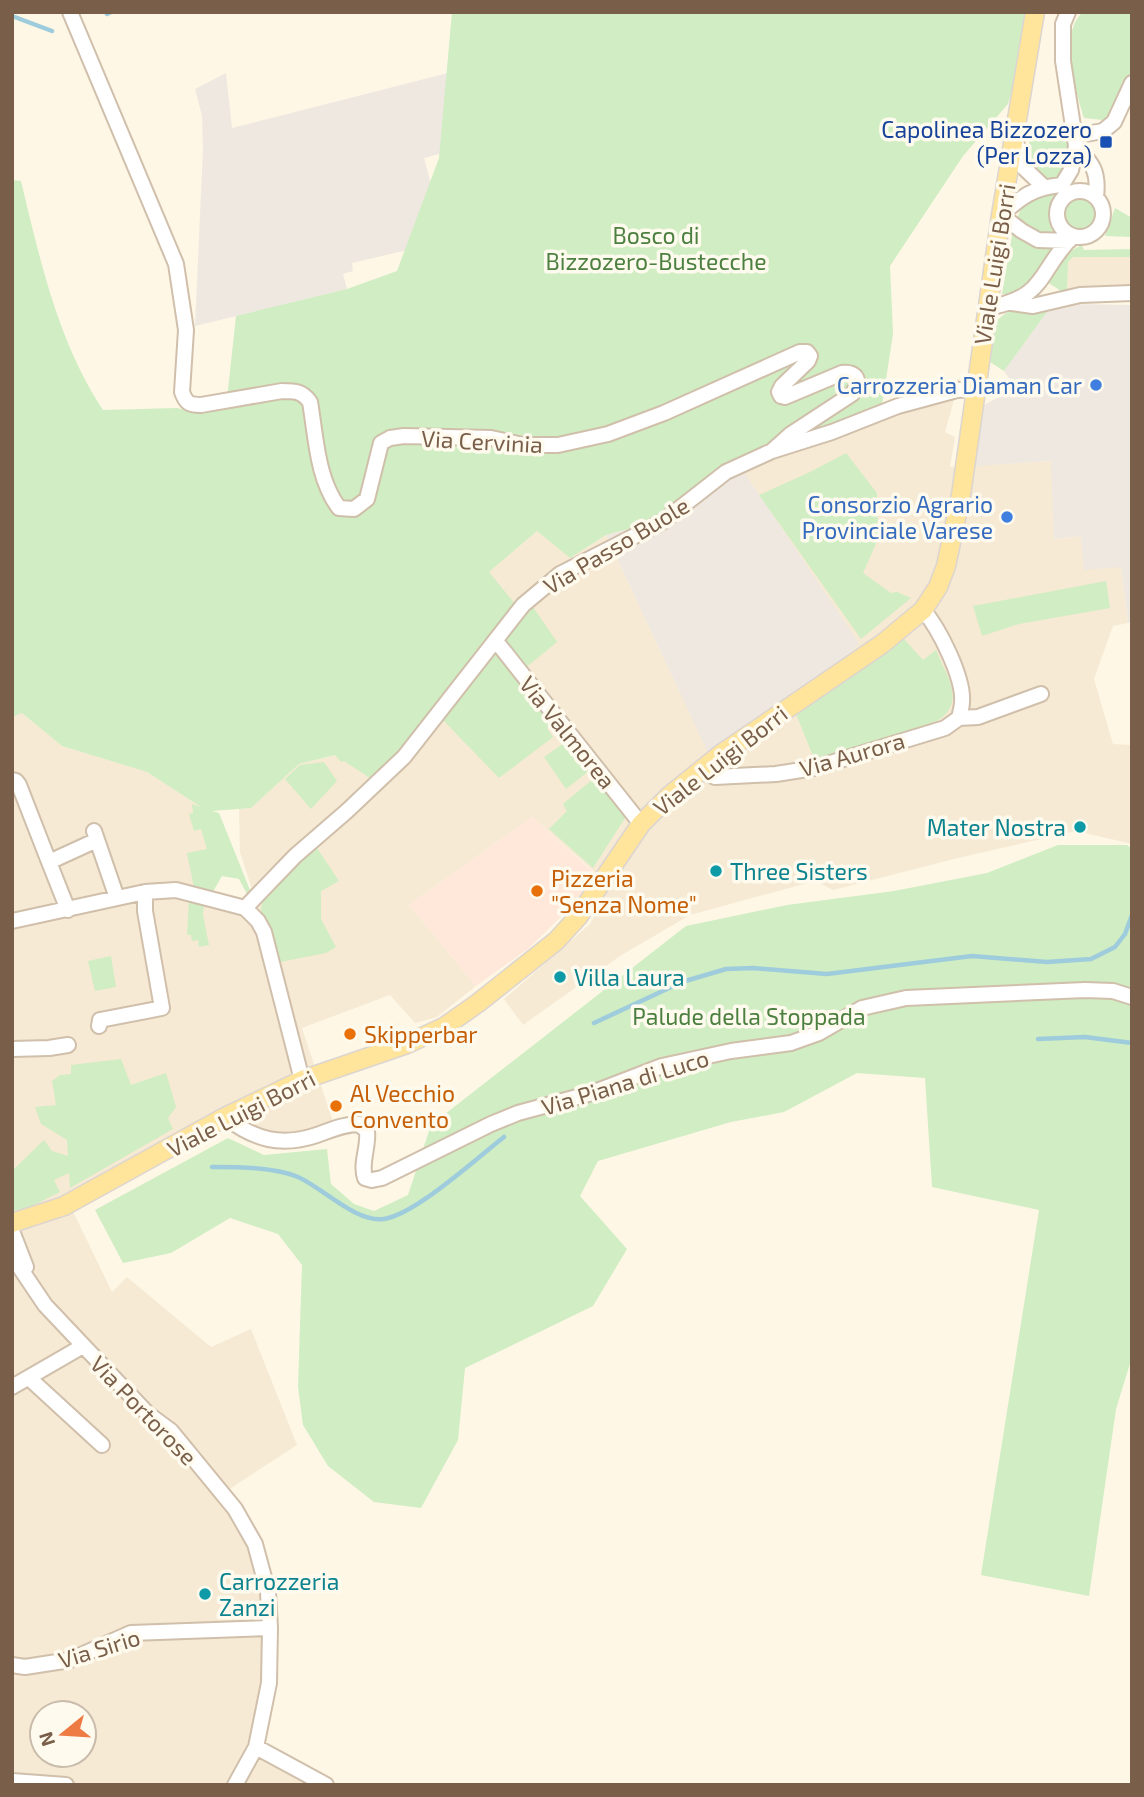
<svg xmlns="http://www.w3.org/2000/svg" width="1144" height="1797" font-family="'Exo 2',sans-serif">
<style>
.residential{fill:#f6ead4;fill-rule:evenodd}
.commercial{fill:#ffe8d9}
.industrial{fill:#eee8e0}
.green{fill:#d0edc3}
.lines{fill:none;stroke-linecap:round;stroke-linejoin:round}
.stream{stroke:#9eccdc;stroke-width:4.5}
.minor-casing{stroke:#d0bfab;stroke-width:18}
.major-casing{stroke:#dcd5d0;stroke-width:21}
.minor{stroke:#fff;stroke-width:14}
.major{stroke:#ffe49c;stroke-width:18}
.transit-dot{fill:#1a4fb4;stroke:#fffaee;stroke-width:2.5}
.shop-dot{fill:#3f7fe0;stroke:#fffaee;stroke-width:2.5}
.culture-dot{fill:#0f9aa8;stroke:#fffaee;stroke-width:2.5}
.food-dot{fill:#e8710a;stroke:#fffaee;stroke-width:2.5}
.labels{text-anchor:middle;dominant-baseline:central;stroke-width:7;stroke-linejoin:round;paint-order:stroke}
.transit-label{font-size:23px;fill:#164399;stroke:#fffaee;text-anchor:end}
.park-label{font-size:23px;fill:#4c8040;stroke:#fffaee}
.street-label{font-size:23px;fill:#795f49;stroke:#fffaee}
.shop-label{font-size:23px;fill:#366cbe;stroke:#fffaee;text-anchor:end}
.culture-label{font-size:23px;fill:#0d838f;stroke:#fffaee;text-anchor:start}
.food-label{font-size:23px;fill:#c56008;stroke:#fffaee;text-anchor:start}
</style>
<rect width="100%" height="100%" fill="#fef7e6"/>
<path class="residential" d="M 1073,257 L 1132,257 L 1132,296 L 1067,295 L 1068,262 Z
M 960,379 L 945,432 L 955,437 L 950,467 L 1052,461 L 1054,539 L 1081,536 L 1121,567 L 1128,623 L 1113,626 L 1094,679 L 1113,744 L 1132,745 L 1132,844 L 1076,831 L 954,859 L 833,890 L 815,881 L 690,915 L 620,956 L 523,1025 L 504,999 L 590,924 L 610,886 L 532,817 L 409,905 L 476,986 L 437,1017 L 415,1023 L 390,995 L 302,1028 L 334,1125 L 281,1138 L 242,1126 L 230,1110 L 66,1197 L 112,1292 L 127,1277 L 211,1347 L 251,1329 L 297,1445 L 219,1496 L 232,1513 L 252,1556 L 266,1626 L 267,1679 L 248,1745 L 319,1785 L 12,1785 L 12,717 L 22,713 L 62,746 L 147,772 L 207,811 L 214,850 L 202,896 L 246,909 L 255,899 L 240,852 L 239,809 L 251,808 L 299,764 L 336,755 L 489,572 L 537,531 L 570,558 L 606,535 L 712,760 L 764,505 L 741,468 L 882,405 ZM 42,1713 L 84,1713 L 84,1755 L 42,1755 Z"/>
<path class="commercial" d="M 532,817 L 593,872 L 577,901 L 528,949 L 476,986 L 409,905 Z"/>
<path class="industrial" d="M 452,72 L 472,145 L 424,158 L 446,241 L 352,263 L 353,271 L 343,274 L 347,289 L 195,326 L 203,150 L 202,116 L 195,89 L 226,73 L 232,128 Z
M 1070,304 L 1132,305 L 1132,622 L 1128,623 L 1121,567 L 1084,570 L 1081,536 L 1054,539 L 1051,461 L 974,466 L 984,405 L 1016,388 L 1004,371 L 1047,312 Z
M 741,468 L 859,643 L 821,686 L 712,761 L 606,535 L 657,521 Z"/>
<path class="green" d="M 452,12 L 1028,12 L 1024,48 L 1008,104 L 963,156 L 890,266 L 893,334 L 882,405 L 741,468 L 657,521 L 606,535 L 570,558 L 537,531 L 489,572 L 516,605 L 376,782 L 344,761 L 341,762 L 335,755 L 299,764 L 251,808 L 212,811 L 219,813 L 252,895 L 248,896 L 239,879 L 222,876 L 211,895 L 195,892 L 187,853 L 207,849 L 201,829 L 194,831 L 189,814 L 193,813 L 192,804 L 201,807 L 147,772 L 62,746 L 22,713 L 12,717 L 12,180 L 21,181 C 40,260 58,342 103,410 L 177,408 L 197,413 L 226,408 L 236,316 L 347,289 L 397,271 L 439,158 Z
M 1083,12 L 1132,12 L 1132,70 L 1110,109 L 1108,117 L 1103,120 L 1084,118 C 1076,91 1058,33 1083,12 Z
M 1066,133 C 1068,151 1071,165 1059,179 C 1030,182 1031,163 1029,140 Z
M 1058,192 L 1062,193 C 1053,210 1053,219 1063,235 C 1044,235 1028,234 1018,217 C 1022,198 1041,197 1058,192 Z
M1064 213a17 17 0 1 1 34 0a17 17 0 1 1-34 0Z
M 1115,208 L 1132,218 L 1132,237 L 1105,236 Z
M 1013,230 L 1056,247 C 1045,264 1026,302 1002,294 Z
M 1082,245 L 1084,250 L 1132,249 L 1132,257 L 1073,257 L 1068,262 L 1067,295 L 1047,282 C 1056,265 1063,253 1082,245 Z
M 1016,310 L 1047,312 L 1004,371 L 990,362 L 996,321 L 1006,313 Z
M 846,453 L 877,493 L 878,539 L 863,573 L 891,593 L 897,592 L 911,598 L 861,639 L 759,495 L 810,472 Z
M 1106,581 L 1110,608 L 1019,624 L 982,636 L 973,606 Z
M 533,607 L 557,642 L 524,669 L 503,640 Z
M 904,639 L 923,660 L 936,650 C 946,675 967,703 937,721 L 815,761 L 796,714 Z
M 499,653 L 522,682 L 520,685 L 528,696 L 533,695 L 552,721 L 547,728 L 553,737 L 499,778 L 440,717 L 491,654 Z
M 567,741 L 590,770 L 566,789 L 544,757 Z
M 324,762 L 337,781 L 311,809 L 285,779 L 300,765 Z
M 593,779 L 615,802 L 625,818 L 593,868 L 549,829 L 567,811 L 563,804 Z
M 1058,845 L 1127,845 L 1132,849 L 1132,1357 L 1116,1409 L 1089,1596 L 981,1575 L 1039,1210 L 932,1187 L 925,1078 L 857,1073 L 784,1112 L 731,1122 L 598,1161 L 580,1196 L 627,1249 L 593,1306 L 465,1368 L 458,1440 L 421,1508 L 374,1502 L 328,1466 L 303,1425 L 298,1387 L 302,1265 L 278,1234 L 230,1218 L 171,1253 L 123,1263 L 95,1210 L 228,1138 L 264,1155 L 327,1149 L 331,1184 L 354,1204 L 374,1211 L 408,1195 L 431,1125 L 686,926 L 787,905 L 894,891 L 987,873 Z
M 317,848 L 339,881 L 321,891 L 321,919 L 336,947 L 326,953 L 275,963 C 270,947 260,926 261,909 C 262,890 302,859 317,848 Z
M 189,900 L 204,905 L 203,915 L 209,945 L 199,947 L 198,940 L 192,941 L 191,935 L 187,935 Z
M 111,956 L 116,987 L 95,991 L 88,961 Z
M 121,1059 L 131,1085 L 166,1073 L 176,1107 L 168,1118 L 173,1129 L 70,1188 L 69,1173 L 54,1180 L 60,1192 L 28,1208 L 12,1211 L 12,1171 L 44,1140 L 52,1151 L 68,1156 L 67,1140 L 41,1124 L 35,1107 L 56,1105 L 52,1081 L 60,1075 L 71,1074 L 71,1065 Z"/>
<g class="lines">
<path class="stream" d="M 107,14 L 111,12
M 12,16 L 52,31
M 594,1023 L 682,982 L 726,969 L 753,968 L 827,974 L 972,956 L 1047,962 L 1091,959 L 1115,947 L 1125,934 L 1132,915
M 1038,1039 L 1085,1037 L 1132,1043
M 212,1167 C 238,1167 274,1167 298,1177 C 323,1188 356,1223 384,1219 C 416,1214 477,1158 504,1137"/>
<g class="minor-casing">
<path id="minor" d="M 70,12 L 176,264 L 186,330 L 182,392 C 186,403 189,405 201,405 L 282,391 C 295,391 302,391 310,402 C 316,437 317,479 339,508 L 354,509 L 367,499 L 381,443 L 390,438 L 404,436 L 491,438 L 523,445 L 558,445 L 608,434 L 664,413 L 800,352 L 807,352 L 810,356 L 808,361 L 782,386 L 779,392 L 781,396 L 785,397 L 842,373 C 857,371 862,382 852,394 L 791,434 L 772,451
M 1074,136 L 1103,131 L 1114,122 L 1132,83
M 1015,138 L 1023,167 L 1043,186
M 1076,146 C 1093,164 1099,172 1096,197
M 1062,185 L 1071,170 L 1076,146 L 1063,61 L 1063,24 L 1068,12
M 1062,185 C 1034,187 1021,197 1001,215 L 1022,231 L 1038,240 L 1069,241
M1057 214a23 23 0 1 1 46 0a23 23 0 1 1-46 0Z
M 1012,303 L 1033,306 L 1080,295 L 1132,293
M 987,308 C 1048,297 1037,272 1073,236
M 496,641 L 641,824
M 959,718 L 978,717 L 1041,694
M 700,771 L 715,777 L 776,774 L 814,768 L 945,728 L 959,718 C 960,713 962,707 962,702 C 964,678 939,628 923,610
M 12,780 L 16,781 L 19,785 L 49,862
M 94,831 L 117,898
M 245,908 L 295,856 L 347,811 L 404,757 L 523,605 L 560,574 L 662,522 L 726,472 L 772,451 L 832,432 L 898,406 L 957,390 L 976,389
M 68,910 L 49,862 L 97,840
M 12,921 L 145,892 L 176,890 L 245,908 L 258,921 L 264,932 L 302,1080
M 99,1026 L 100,1020 L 162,1008 L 145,911 L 145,892
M 12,1049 L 49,1048 L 68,1045
M 225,1117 C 255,1140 281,1147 317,1135 C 331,1130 344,1124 359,1124 L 367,1131 C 369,1147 360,1163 365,1178 L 372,1180 L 382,1178 L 491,1124 L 518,1113 L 592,1093 L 662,1066 L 731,1051 L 791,1043 L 819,1033 L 862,1008 L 906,998 L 1085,990 L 1113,991 L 1132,997
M 12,1231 L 26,1267
M 12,1256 L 45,1305 L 148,1414 L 171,1431 L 235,1509 L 255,1544 L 268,1592 L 270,1628 L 269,1683 L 256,1747 L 235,1785
M 29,1378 L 102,1445
M 12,1387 L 83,1346
M 12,1665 L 25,1667 L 70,1660 L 131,1633 L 270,1628
M 256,1747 L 326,1785
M 12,1781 L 66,1785"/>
</g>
<g class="major-casing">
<path id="major" d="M 12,1223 L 64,1206 L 225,1117 L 302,1080 L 407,1044 L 444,1027 L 478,1003 L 556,941 L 578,917 L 641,824 L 669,796 L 721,754 L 882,644 L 923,610 L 938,587 L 946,566 L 961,495 L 1001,215 L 1035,12"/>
</g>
<use href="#minor" class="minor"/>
<use href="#major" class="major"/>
</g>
<rect class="transit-dot" x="1099" y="135" width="14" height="14" rx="3.5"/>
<g class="shop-dot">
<circle cx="1096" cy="385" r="7"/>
<circle cx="1007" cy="517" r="7"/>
</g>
<g class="culture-dot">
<circle cx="1080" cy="827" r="7"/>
<circle cx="716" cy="871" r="7"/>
<circle cx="560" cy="977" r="7"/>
<circle cx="205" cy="1594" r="7"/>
</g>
<g class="food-dot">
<circle cx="537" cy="891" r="7"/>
<circle cx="350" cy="1034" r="7"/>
<circle cx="336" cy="1106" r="7"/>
</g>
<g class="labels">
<g class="transit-label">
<text x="1092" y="129">Capolinea Bizzozero<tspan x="1092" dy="26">(Per Lozza)</tspan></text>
</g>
<g class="park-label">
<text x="656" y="235">Bosco di<tspan x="656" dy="26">Bizzozero-Bustecche</tspan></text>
<text x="749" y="1016">Palude della Stoppada</text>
</g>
<g class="street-label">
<text transform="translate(994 264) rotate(-81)">Viale Luigi Borri</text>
<text transform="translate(482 441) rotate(3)">Via Cervinia</text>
<text transform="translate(616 545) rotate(-31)">Via Passo Buole</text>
<text transform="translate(568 732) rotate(51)">Via Valmorea</text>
<text transform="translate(852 754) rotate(-16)">Via Aurora</text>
<text transform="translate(720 760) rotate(-38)">Viale Luigi Borri</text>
<text transform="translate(625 1082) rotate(-17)">Via Piana di Luco</text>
<text transform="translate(241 1113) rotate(-27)">Viale Luigi Borri</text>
<text transform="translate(144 1410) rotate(46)">Via Portorose</text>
<text transform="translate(99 1648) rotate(-17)">Via Sirio</text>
</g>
<g class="shop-label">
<text x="1082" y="385">Carrozzeria Diaman Car</text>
<text x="993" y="504">Consorzio Agrario<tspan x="993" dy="26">Provinciale Varese</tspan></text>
</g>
<g class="culture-label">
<text x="1066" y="827" text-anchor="end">Mater Nostra</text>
<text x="730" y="871">Three Sisters</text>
<text x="574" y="977">Villa Laura</text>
<text x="219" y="1581">Carrozzeria<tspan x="219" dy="26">Zanzi</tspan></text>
</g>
<g class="food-label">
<text x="551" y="878">Pizzeria<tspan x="551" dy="26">"Senza Nome"</tspan></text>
<text x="364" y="1034">Skipperbar</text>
<text x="350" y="1093">Al Vecchio<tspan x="350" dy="26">Convento</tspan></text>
</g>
</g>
<rect width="1144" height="1797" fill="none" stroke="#795f49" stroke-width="28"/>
<g transform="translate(63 1734) rotate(252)"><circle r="33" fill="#fffaee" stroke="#c9bcac" stroke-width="2"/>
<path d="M0-5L12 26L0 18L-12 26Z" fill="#ef7b44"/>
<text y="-10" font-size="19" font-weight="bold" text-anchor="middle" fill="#795f49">N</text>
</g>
</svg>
